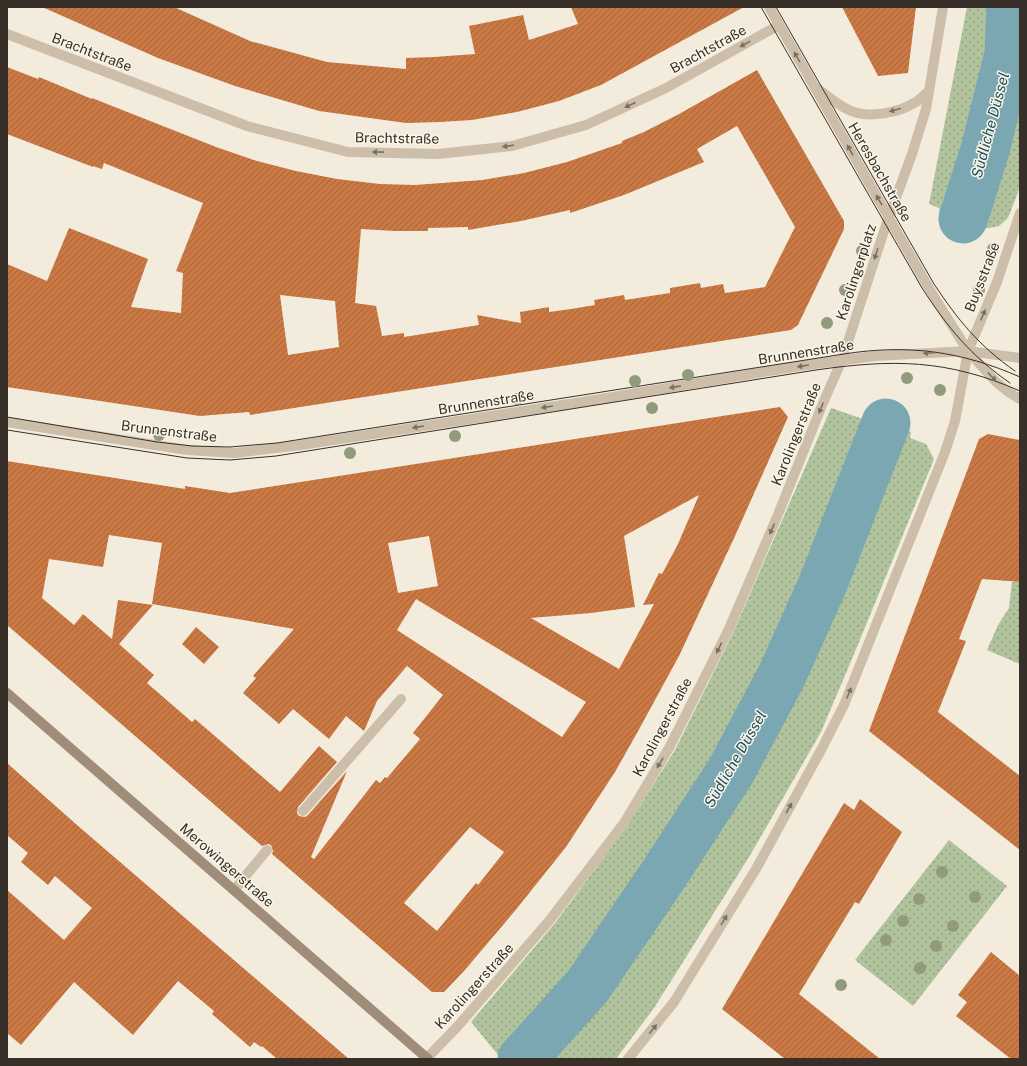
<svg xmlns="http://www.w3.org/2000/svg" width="1027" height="1066" font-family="'Public Sans',sans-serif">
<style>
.grass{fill:url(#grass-dots)}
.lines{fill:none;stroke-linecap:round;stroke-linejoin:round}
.river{stroke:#7aa7b1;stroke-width:49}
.building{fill:url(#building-hatch);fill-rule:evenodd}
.service{stroke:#ccbea8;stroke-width:10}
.minor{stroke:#ccbea8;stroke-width:10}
.secondary{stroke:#a08d79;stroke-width:10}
.tram{stroke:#383028;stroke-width:1}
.tree{fill:#919b7b}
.oneway{fill:#7b7062}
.labels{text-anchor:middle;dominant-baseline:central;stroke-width:3;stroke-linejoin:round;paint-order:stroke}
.street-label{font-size:14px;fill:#383028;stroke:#faf5e9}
.water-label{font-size:15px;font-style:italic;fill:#1c4e5c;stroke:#faf5e9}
</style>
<defs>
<pattern id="grass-dots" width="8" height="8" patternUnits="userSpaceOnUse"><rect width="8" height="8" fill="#b0c39c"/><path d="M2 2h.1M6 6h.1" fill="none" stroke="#909f7f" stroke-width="1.8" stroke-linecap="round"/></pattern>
<pattern id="building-hatch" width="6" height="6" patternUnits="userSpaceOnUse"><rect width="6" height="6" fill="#ca7944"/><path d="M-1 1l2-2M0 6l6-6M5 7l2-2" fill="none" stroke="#a56439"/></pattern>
</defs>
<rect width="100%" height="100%" fill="#f3ecdd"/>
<path class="grass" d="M 967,7 L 1020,7 L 1020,187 L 1008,218 L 999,226 L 984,229 L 940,215 L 939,208 L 929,204 Z
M 831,408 L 863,419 L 872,416 L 911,432 L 910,438 L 926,444 L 934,459 L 857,647 L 821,732 L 749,857 L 654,1008 L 616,1059 L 503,1059 L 498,1055 L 471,1022 L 555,923 L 628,825 L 675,750 L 733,633 Z
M 1012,582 L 1020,582 L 1020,664 L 987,650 L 998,625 L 1009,608 Z
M 949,840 L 1007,886 L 913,1006 L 855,960 Z"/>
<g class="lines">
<path class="river" d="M 963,219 L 985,150 L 1009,54 L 1011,7
M 522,1059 L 587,987 L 664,874 L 731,771 L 782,675 L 822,586 L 886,423"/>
</g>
<path class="building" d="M 42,7 L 174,7 L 250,41 L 327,62 L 406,69 L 406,58 L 434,57 L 475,54 L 469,26 L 523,15 L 529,40 L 578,24 L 571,7 L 744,7 L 601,85 L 559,101 L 517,112 L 472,120 L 440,122 L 406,123 L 319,111 L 235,86 L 158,58 Z
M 842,7 L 916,7 L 908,73 L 878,76 Z
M 7,67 L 38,79 L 39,77 L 92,99 L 92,98 L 216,147 L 257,161 L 296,171 L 337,179 L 380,184 L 415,185 L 482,180 L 524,173 L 567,162 L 622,143 L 622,141 L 644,132 L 679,114 L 757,70 L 844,221 L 844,229 L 798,325 L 791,330 L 250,415 L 249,412 L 200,416 L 7,387 L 7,264 L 47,281 L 69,228 L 148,259 L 131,307 L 181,313 L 183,273 L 176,271 L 203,203 L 104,163 L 102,169 L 93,166 L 93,167 L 7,134 ZM 737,126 L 795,227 L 765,287 L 725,293 L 723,284 L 701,288 L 700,283 L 670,288 L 670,293 L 625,300 L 624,295 L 594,300 L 595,305 L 571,309 L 549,312 L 549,307 L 520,312 L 521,323 L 477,315 L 479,325 L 404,337 L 404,333 L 382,336 L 376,306 L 355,303 L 361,229 L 395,231 L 428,231 L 428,228 L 468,227 L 468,230 L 521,221 L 570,210 L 570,213 L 624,195 L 704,162 L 697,149 ZM 280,295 L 335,301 L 339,347 L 288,355 Z
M 780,407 L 788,417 L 735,536 L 679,656 L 637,733 L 615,772 L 566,847 L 514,912 L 464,971 L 444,992 L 432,992 L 272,854 L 273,851 L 271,845 L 268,844 L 262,846 L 7,625 L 7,461 L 185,489 L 185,486 L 230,493 ZM 699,495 L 678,544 L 662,574 L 659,573 L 643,605 L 654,604 L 619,669 L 531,618 L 591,613 L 635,607 L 624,536 ZM 109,535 L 162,543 L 152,604 L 294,629 L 253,676 L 256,678 L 243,693 L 279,724 L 293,709 L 329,739 L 346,716 L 364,731 L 377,701 L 407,666 L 443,695 L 413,733 L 420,739 L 387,778 L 385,777 L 380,783 L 376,780 L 314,859 L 311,857 L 347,771 L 308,815 L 305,817 L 299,816 L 297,813 L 298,807 L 337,762 L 319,746 L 280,792 L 195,719 L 192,722 L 147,683 L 154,675 L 119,644 L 153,605 L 118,600 L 112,639 L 83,614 L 74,625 L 42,598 L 49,559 L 103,567 ZM 429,536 L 438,586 L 398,593 L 388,543 ZM 416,599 L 586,702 L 562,737 L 397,630 ZM 470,827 L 504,852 L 478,885 L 476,883 L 437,931 L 404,903 Z
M 988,434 L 1020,440 L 1020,582 L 982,579 L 959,639 L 966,641 L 938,712 L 1020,776 L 1020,850 L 869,731 L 979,439 Z
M 196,627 L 219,647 L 204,664 L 182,644 Z
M 7,763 L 77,825 L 349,1059 L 277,1059 L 262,1046 L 261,1047 L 254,1042 L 250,1047 L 212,1014 L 214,1011 L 178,981 L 133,1035 L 74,982 L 21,1045 L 7,1033 L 7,890 L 64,940 L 92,908 L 55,876 L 48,885 L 21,862 L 28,853 L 7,835 Z
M 860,799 L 902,832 L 859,904 L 855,902 L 799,994 L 880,1059 L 785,1059 L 722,1009 L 844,803 L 854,810 Z
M 991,952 L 1020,976 L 1020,1059 L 1011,1059 L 956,1016 L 967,1002 L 958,995 Z"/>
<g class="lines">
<path class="service" d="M 303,811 L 401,699
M 234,890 L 267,850"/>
<path class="minor" d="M 769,7 L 934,297 L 968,351 L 995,381 L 1007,391 L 1020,399
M 7,34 L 247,126 L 348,152 L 438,154 L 512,146 L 586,125 L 666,88 L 779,25
M 818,89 C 829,97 841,108 854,112 C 871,118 900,112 914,103 C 920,100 924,95 929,91
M 7,422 L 187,450 L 235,453 L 301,445 L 582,402 L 800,366 L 875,356 L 968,351 L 1020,358
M 426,1059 L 457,1027 L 549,921 L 624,823 L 669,748 L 728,631 L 777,517 L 823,403 L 842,360 L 886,225 L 912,154 L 926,109 L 943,7
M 628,1059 L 674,1002 L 756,869 L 821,750 L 844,705 L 945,452 L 955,421 L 968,351 L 997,282 L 1020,213"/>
<path class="secondary" d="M 7,693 L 428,1059"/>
<path class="tram" d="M 761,7 L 922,288 C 948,328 971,356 1010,383
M 776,7 L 934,284 C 958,320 979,346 1015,371
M 7,417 L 157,442 L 192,446 L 230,447 L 277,443 L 844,354 C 908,344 961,351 1020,377
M 7,430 L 187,458 L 230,460 L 276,456 L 816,370 C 893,359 947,359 1020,391"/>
</g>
<g class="tree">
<circle cx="993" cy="249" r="6"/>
<circle cx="862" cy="251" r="6"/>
<circle cx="845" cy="290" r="6"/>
<circle cx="979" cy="290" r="6"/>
<circle cx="827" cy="323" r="6"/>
<circle cx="688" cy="375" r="6"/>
<circle cx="907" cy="378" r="6"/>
<circle cx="635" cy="381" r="6"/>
<circle cx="940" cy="390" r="6"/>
<circle cx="517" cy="399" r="6"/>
<circle cx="652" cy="408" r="6"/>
<circle cx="159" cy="435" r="6"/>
<circle cx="455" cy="436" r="6"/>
<circle cx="350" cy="453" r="6"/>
<circle cx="942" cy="872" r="6"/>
<circle cx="975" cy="897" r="6"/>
<circle cx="919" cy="899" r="6"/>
<circle cx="903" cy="921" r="6"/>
<circle cx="953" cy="926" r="6"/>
<circle cx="886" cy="940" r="6"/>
<circle cx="936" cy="946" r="6"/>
<circle cx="920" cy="968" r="6"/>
<circle cx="841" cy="985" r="6"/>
</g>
<defs><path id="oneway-solid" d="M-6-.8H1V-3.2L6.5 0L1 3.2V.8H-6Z"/></defs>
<g class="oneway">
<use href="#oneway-solid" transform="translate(745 44) rotate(151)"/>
<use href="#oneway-solid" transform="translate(797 57) rotate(-120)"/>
<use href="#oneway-solid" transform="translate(630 105) rotate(155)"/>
<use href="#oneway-solid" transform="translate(895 110) rotate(165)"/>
<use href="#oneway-solid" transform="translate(508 146) rotate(172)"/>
<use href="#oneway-solid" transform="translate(850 150) rotate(-119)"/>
<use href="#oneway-solid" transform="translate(378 152) rotate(-179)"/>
<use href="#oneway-solid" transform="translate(879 200) rotate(-120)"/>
<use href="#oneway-solid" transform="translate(876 254) rotate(108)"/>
<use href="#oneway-solid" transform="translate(983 315) rotate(-67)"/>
<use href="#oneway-solid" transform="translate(929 353) rotate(178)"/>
<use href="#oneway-solid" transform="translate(803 366) rotate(171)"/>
<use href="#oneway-solid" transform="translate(992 377) rotate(47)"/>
<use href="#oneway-solid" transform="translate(675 387) rotate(171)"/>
<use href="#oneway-solid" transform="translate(547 407) rotate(171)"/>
<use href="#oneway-solid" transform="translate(821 408) rotate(112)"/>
<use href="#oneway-solid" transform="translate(418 427) rotate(171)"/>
<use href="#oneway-solid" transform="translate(772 529) rotate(114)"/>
<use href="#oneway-solid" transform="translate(719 648) rotate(116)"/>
<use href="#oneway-solid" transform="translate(849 693) rotate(-68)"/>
<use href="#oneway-solid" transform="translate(660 763) rotate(122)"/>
<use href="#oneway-solid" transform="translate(789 808) rotate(-61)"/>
<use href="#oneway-solid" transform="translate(724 920) rotate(-59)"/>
<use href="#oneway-solid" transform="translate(653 1029) rotate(-51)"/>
</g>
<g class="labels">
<g class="street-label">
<text transform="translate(708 49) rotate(-29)">Brachtstraße</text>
<text transform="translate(92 52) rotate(21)">Brachtstraße</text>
<text transform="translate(397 138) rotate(1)">Brachtstraße</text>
<text transform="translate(880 172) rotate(60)">Heresbachstraße</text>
<text transform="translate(856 272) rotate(-72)">Karolingerplatz</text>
<text transform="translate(982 277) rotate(-69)">Buysstraße</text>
<text transform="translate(806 352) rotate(-9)">Brunnenstraße</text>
<text transform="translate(486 402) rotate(-9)">Brunnenstraße</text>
<text transform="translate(169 431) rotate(7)">Brunnenstraße</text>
<text transform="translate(796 434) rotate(-68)">Karolingerstraße</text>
<text transform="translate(662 727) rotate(-62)">Karolingerstraße</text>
<text transform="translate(227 865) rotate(41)">Merowingerstraße</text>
<text transform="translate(474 986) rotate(-48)">Karolingerstraße</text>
</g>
<g class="water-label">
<text transform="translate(990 125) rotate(-75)">Südliche Düssel</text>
<text transform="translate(735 759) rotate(-60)">Südliche Düssel</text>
</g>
</g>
<rect width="1027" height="1066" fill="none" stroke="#383028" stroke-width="16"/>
</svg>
